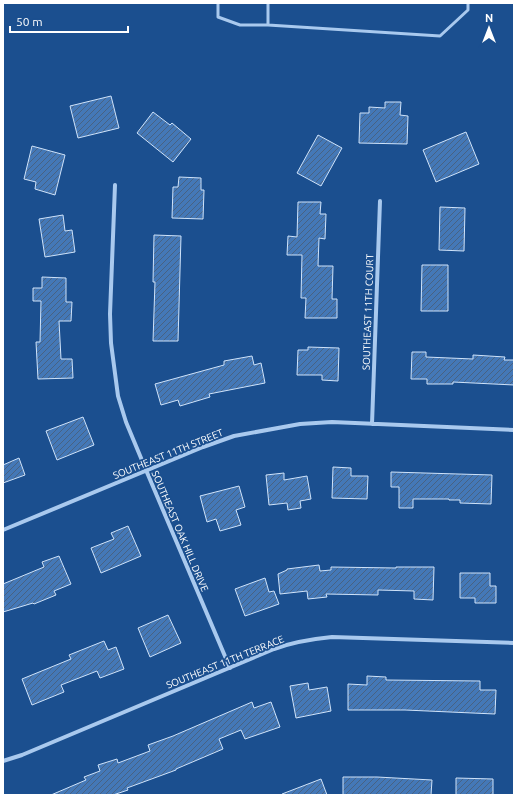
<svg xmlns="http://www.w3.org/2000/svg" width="517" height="798" font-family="Ubuntu,sans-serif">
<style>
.building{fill:url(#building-hatch);stroke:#cfe3fa}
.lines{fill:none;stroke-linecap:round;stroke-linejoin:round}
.service{stroke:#a9c9ee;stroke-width:3}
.minor{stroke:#a9c9ee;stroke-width:4}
.labels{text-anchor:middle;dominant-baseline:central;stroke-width:3.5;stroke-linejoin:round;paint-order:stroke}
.street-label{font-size:10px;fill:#fff;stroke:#1b4f8f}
</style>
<defs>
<pattern id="building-hatch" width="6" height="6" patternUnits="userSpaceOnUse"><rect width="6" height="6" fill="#4478b7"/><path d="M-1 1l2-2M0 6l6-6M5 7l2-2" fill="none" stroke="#486282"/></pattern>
</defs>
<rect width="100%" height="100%" fill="#1b4f8f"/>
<path class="building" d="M 111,96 L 119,128 L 78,138 L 70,106 Z
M 385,102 L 401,102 L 400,115 L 408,116 L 407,144 L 359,143 L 360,113 L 369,113 L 369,107 L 385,108 Z
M 153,112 L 170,125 L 172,123 L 191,139 L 173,162 L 137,133 Z
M 466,132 L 479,164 L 436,182 L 423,150 Z
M 318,135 L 342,148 L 321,186 L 297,173 Z
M 32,146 L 65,155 L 55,195 L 35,189 L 36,182 L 24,179 Z
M 179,177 L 201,178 L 201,190 L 204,190 L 203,219 L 172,218 L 173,187 L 178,187 Z
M 298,202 L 321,202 L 320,214 L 326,214 L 325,239 L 319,238 L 318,266 L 333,266 L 332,299 L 337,299 L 337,318 L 305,318 L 306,298 L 301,298 L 302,255 L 287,255 L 288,236 L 297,237 Z
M 440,207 L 465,208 L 464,251 L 439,250 Z
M 63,215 L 65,231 L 72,230 L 75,252 L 45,257 L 39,219 Z
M 154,235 L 181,236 L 178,341 L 153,341 L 155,282 L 153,282 Z
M 422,265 L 448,265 L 448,311 L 421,311 Z
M 42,277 L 66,278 L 66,302 L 72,302 L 71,321 L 59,321 L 61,359 L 72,359 L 73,378 L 38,379 L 36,342 L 40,342 L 41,301 L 33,301 L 33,288 L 42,288 Z
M 308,347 L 339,348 L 338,381 L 322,380 L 322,375 L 297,375 L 298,350 L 308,350 Z
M 412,352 L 426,352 L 426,357 L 473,359 L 473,355 L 505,357 L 504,360 L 514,360 L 514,385 L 453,382 L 453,384 L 427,384 L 427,379 L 411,379 Z
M 252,356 L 254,365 L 261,363 L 265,383 L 209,394 L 210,397 L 180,406 L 178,400 L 161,405 L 155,384 L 224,365 L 224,361 Z
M 83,417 L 94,445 L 57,460 L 46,431 Z
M 19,458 L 25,475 L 3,483 L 3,465 Z
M 333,467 L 351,468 L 351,476 L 368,476 L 367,499 L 332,498 Z
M 391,472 L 492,475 L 491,504 L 460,503 L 460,500 L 449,500 L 449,499 L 413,499 L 413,508 L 399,508 L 399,487 L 391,487 Z
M 284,473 L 284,480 L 307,476 L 311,499 L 300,501 L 301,508 L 288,510 L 287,503 L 269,505 L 266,475 Z
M 239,486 L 245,507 L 236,510 L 241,525 L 220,531 L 216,519 L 207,522 L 200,496 Z
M 128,526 L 141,556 L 101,573 L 91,548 L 114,539 L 111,533 Z
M 59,556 L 71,584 L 54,591 L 56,595 L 34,604 L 33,603 L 3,612 L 3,584 L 44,567 L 42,562 Z
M 319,565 L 320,571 L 331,570 L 331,567 L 396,568 L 396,567 L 434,567 L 433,600 L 414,599 L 414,591 L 378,590 L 378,595 L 326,594 L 327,597 L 308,599 L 307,591 L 280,594 L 278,574 L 287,570 L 287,569 Z
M 460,573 L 490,573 L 490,586 L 496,586 L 496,603 L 475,603 L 475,598 L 460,598 Z
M 265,578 L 269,592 L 274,591 L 279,604 L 245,616 L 235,589 Z
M 168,615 L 181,643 L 150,657 L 138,628 Z
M 104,641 L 108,650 L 116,647 L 124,669 L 100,678 L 97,671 L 61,685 L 64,692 L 32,705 L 22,679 L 71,659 L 69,655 Z
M 367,676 L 386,677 L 386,680 L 480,681 L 480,690 L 496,690 L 495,714 L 405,710 L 348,710 L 348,684 L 367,685 Z
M 308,683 L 309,690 L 327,687 L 331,711 L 296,718 L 290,686 Z
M 252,702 L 254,708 L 271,702 L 280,727 L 245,739 L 241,730 L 219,739 L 223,749 L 176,769 L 176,770 L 127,788 L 128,790 L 113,795 L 51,795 L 86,780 L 84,777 L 100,771 L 98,765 L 117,759 L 118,763 L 150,751 L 148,745 L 173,736 Z
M 343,777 L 377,777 L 432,780 L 431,795 L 343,795 Z
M 456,778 L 493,779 L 493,795 L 456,795 Z
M 321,779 L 327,795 L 282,795 L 282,794 Z"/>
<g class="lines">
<path class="service" d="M 218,3 L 218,17 L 240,25 L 268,25
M 268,3 L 268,25 L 440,36 L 468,10 L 468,3"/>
<path class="minor" d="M 115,185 L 110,314 L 111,343 L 118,396 L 126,422 L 146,470 L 230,668
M 372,424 L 380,201
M 3,530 L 203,447 L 234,436 L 300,424 L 332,422 L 514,430
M 3,761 L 22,755 L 274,649 C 293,642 312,639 332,637 L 514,643"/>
</g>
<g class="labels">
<g class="street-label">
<text transform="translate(368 312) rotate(-88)">SOUTHEAST 11TH COURT</text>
<text transform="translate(168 454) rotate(-22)">SOUTHEAST 11TH STREET</text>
<text transform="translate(180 531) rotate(67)">SOUTHEAST OAK HILL DRIVE</text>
<text transform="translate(225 662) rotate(-22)">SOUTHEAST 11TH TERRACE</text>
</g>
</g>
<rect width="517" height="798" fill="none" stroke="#ffffff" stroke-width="8"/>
<g transform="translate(489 28)" stroke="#1b4f8f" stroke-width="3" paint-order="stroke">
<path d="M0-3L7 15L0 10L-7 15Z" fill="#ffffff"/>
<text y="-6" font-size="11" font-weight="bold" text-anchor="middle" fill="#ffffff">N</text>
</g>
<path d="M10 26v6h118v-6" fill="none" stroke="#ffffff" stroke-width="2"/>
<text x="16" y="26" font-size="12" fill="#ffffff" stroke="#1b4f8f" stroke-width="3" paint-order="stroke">50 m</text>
</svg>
